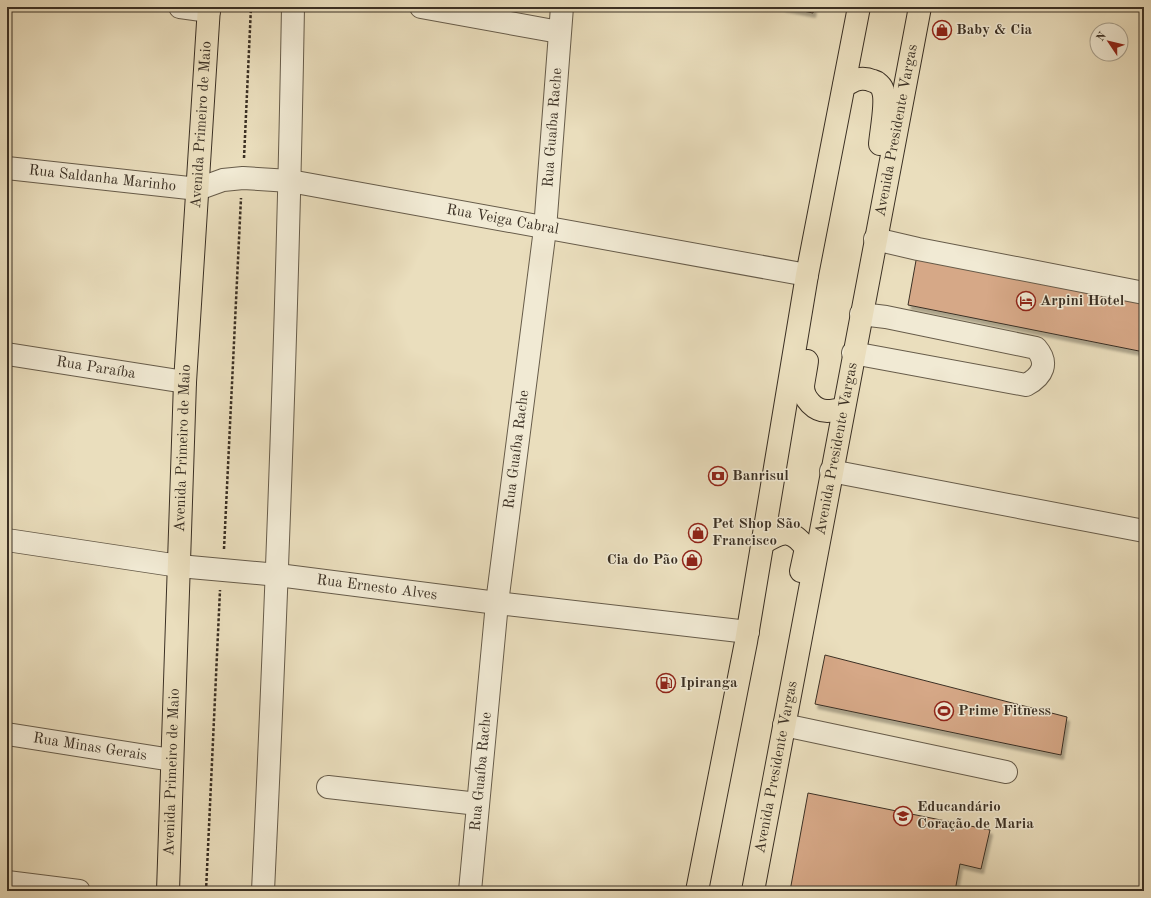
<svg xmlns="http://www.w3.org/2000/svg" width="1151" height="898" font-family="'Old Standard TT',serif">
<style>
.building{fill:#d6a887;stroke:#3b3024;filter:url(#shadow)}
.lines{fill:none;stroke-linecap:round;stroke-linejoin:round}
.minor-casing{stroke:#675c4a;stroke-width:24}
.major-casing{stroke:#3b3024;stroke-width:24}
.path{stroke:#3b3024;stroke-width:2.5;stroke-dasharray:3 2;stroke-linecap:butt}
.minor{stroke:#f1ead4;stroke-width:22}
.major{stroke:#eadebd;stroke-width:22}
.labels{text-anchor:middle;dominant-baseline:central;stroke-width:3;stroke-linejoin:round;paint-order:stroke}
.poi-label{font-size:15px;font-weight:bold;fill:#3b3024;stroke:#f1ead4;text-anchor:start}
.street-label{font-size:15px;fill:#3b3024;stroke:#f1ead4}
</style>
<defs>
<filter id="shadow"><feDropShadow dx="2.5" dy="4.5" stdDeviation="1" flood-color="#0004"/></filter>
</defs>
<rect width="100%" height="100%" fill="#eadebd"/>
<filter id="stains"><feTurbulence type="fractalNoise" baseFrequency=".005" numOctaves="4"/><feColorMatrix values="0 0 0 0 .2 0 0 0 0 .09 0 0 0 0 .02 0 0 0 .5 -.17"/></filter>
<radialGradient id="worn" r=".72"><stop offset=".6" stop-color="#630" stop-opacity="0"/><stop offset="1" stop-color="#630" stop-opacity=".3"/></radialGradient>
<path class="building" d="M 783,7 L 814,7 L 813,13 Z
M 917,255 L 1144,297 L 1144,352 L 908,305 Z
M 825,655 L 1067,717 L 1061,755 L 815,704 Z
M 808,793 L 990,830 L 981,869 L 960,864 L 955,891 L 790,891 Z"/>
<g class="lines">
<g class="minor-casing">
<g id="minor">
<path d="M 180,7 L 209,11"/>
<path d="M 421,7 L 559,32"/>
<path id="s1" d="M 7,168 L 198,189 L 223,180 L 243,178 L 290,181 L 807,275"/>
<path d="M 875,239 L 918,249 L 1144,293"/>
<path d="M 853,353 L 1026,385 C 1043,376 1049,363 1036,348 L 886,317 L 861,314"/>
<path id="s2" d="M 7,354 L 185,382"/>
<path d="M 831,471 L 1144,531"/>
<path id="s3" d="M 7,540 L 179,566 L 278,575 L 497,603 L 748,632"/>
<path d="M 784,725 L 1006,772"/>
<path id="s4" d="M 7,734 L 172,760"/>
<path d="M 328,787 L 478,804"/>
<path d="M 7,882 L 79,891"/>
<path d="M 263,891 C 277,596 288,302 293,7"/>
<path id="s5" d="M 470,891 L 497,603 L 545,229 L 562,7"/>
</g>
</g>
<g class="major-casing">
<g id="major">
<path d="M 844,86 C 854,80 861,76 873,81 C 877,82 882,86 883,91 C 887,102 881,131 880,144"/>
<path d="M 807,361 C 806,369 804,378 803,386 C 803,399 815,411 827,411 C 833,411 838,410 843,409"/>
<path d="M 763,543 C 782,531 791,528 806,548 L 801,571"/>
<path id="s6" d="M 168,891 L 185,382 L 209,7"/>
<path d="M 697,891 L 746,642 L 807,275 L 859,7"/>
<path id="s7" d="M 753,891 L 920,7"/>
</g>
</g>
<path class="path" d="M 244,158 L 251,7
M 224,549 L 241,198
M 206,891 L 220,590"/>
<use href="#minor" class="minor"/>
<use href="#major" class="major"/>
</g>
<defs>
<g id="shop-ring" transform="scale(1)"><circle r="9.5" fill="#f1ead4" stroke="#8f2418" stroke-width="1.5"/><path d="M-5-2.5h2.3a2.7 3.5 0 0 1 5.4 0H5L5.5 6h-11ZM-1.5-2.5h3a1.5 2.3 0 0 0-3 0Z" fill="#8f2418"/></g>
<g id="hotel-ring" transform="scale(1)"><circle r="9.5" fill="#f1ead4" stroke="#8f2418" stroke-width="1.5"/><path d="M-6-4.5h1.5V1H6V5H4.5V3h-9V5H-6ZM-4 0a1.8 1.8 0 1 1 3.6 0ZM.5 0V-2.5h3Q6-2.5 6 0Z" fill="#8f2418"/></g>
<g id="bank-ring" transform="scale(1)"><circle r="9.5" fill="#f1ead4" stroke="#8f2418" stroke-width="1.5"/><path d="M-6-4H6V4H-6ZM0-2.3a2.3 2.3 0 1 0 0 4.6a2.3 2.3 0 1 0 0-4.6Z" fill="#8f2418"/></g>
<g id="fuel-ring" transform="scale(1)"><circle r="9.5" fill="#f1ead4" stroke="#8f2418" stroke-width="1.5"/><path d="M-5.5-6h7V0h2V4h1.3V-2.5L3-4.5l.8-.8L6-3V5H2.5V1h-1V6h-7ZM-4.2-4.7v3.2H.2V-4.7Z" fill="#8f2418"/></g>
<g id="stadium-ring" transform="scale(1)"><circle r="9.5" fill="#f1ead4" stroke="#8f2418" stroke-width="1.5"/><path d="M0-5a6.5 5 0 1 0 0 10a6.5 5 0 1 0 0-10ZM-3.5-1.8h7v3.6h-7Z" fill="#8f2418"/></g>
<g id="university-ring" transform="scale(1)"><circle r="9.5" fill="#f1ead4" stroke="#8f2418" stroke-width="1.5"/><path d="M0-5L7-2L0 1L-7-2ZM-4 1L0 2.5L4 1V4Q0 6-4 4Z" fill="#8f2418"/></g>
</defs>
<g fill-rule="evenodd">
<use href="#shop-ring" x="942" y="30"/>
<use href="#hotel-ring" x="1026" y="301"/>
<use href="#bank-ring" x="718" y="476"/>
<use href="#shop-ring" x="698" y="533"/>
<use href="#shop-ring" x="692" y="560"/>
<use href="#fuel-ring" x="666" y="683"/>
<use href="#stadium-ring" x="944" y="711"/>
<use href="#university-ring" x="903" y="816"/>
</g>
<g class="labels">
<g class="poi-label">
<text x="956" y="30">Baby &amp; Cia</text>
<text x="1040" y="301">Arpini Hotel</text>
<text x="732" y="476">Banrisul</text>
<text x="712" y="524">Pet Shop São<tspan x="712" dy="17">Francisco</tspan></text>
<text x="678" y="560" text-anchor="end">Cia do Pão</text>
<text x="680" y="683">Ipiranga</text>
<text x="958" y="711">Prime Fitness</text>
<text x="917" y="807">Educandário<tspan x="917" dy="17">Coração de Maria</tspan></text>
</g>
<g class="street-label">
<text stroke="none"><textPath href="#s6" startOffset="767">Avenida Primeiro de Maio</textPath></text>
<text stroke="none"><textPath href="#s5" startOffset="768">Rua Guaíba Rache</textPath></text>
<text stroke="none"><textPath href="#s7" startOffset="774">Avenida Presidente Vargas</textPath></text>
<text stroke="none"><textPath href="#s1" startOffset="96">Rua Saldanha Marinho</textPath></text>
<text stroke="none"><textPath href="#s1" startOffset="502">Rua Veiga Cabral</textPath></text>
<text stroke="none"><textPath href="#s2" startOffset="90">Rua Paraíba</textPath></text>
<text stroke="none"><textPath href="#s6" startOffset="443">Avenida Primeiro de Maio</textPath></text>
<text stroke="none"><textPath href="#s5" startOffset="444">Rua Guaíba Rache</textPath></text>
<text stroke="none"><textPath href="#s7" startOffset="450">Avenida Presidente Vargas</textPath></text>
<text stroke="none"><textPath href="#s3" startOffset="373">Rua Ernesto Alves</textPath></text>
<text stroke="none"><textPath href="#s4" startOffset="84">Rua Minas Gerais</textPath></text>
<text stroke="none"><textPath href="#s7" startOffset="126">Avenida Presidente Vargas</textPath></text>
<text stroke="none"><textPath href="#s5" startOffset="120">Rua Guaíba Rache</textPath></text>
<text stroke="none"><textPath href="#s6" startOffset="119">Avenida Primeiro de Maio</textPath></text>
</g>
</g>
<rect width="1151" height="898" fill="none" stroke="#eadebd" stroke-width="24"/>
<rect x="8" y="8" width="1135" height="882" fill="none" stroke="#3b3024" stroke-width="2"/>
<rect x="12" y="12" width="1127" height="874" fill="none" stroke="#3b3024"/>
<g transform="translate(1109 42) rotate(305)"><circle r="19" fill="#f1ead4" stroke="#a8a08e"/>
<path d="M0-3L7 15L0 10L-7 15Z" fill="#8f2418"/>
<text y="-6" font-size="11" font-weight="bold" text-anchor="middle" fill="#3b3024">N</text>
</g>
<rect width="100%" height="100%" filter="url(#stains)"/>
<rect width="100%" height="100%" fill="url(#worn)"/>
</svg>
